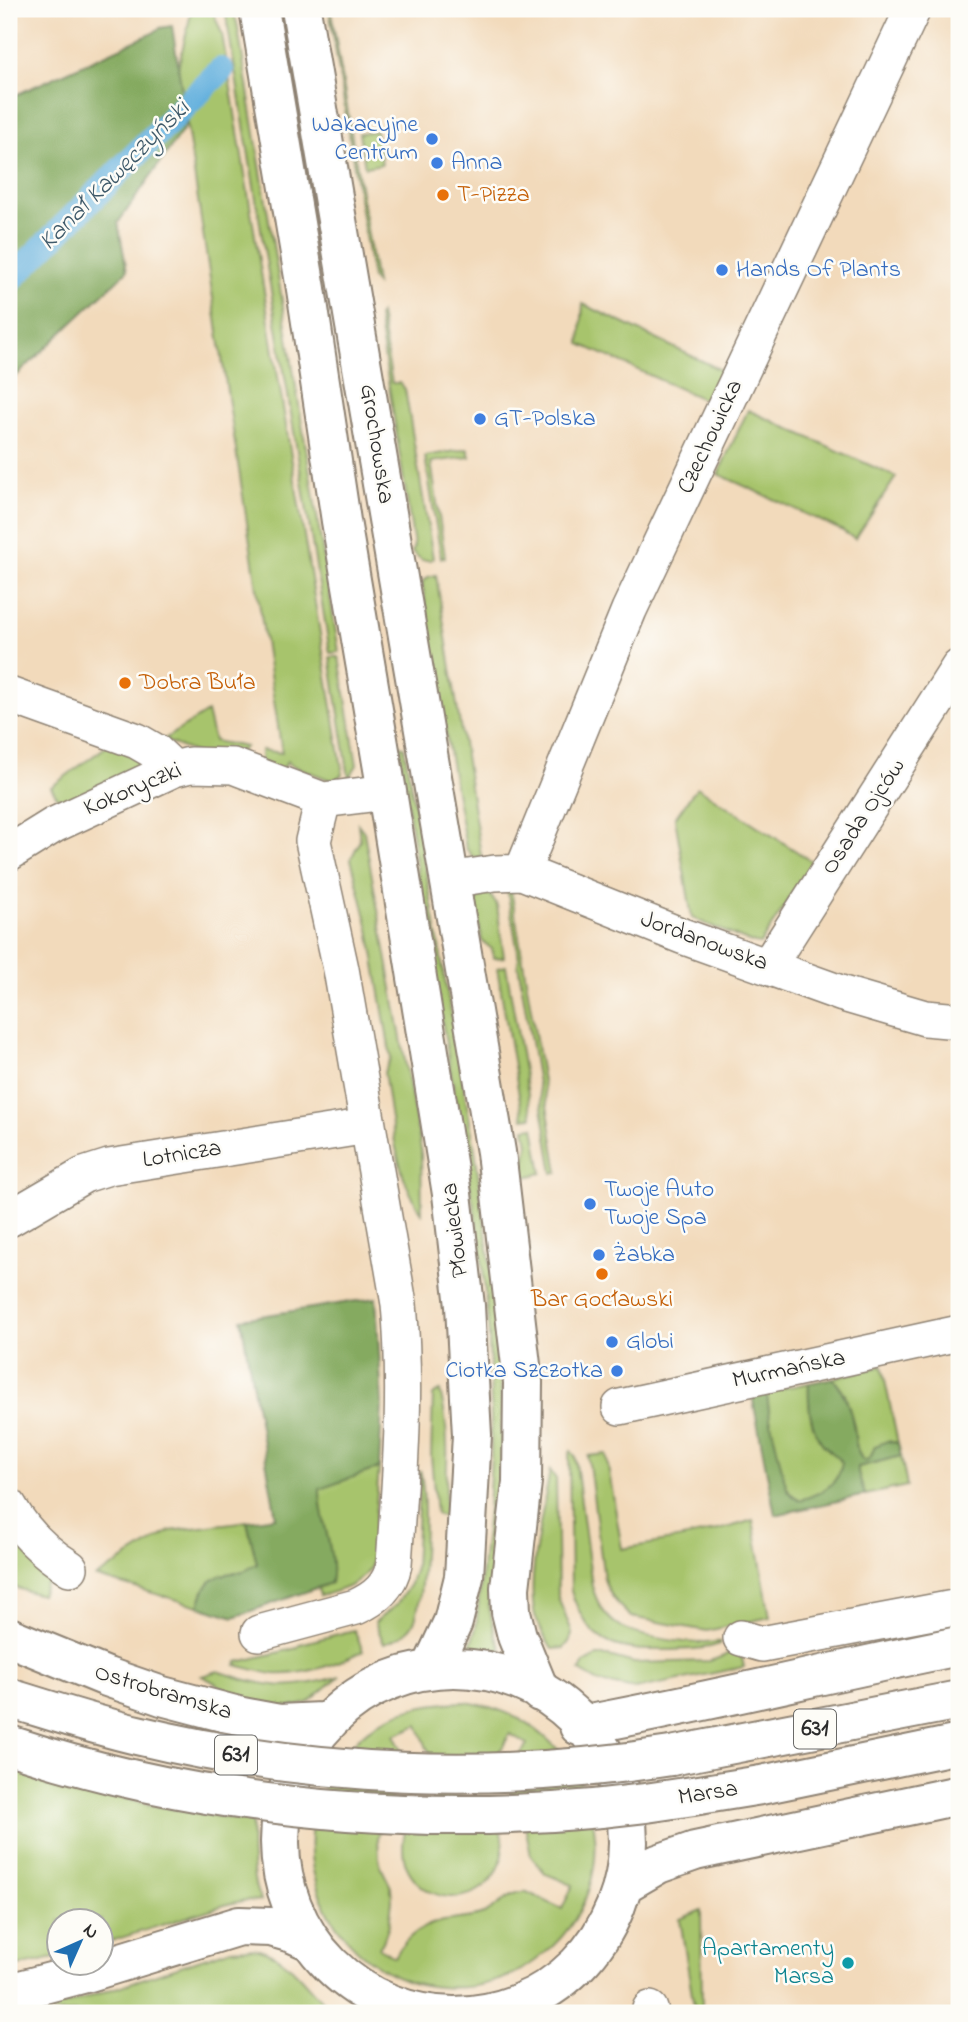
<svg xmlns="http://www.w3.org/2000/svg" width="968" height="2022" font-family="'Indie Flower',sans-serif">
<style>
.green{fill:#a7c46c;stroke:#69784c;stroke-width:2;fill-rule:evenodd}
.forest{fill:#85aa60;stroke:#586a46;stroke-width:2}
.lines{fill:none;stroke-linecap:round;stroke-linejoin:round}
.canal{stroke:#65b1de;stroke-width:26}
.minor-casing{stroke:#8e8273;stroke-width:38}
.major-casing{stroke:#8e8273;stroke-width:42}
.minor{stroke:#fff;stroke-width:35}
.major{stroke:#fff;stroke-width:38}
.major-bridge-casing{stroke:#8e8273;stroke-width:42;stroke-linecap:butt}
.major-bridge{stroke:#fff;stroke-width:38}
.shop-dot{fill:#3f7fe0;stroke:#fdfcf7;stroke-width:2.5}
.food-dot{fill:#e8710a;stroke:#fdfcf7;stroke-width:2.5}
.culture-dot{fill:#0f9aa8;stroke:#fdfcf7;stroke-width:2.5}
.labels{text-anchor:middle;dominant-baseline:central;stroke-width:5;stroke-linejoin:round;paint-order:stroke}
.shield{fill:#fdfcf7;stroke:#6a6a68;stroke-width:2}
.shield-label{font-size:23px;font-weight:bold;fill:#2b2b2b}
.shop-label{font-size:24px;fill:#366cbe;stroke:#fdfcf7;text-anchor:start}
.food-label{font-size:24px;fill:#c56008;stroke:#fdfcf7;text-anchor:start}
.street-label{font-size:24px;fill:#2b2b2b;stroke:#fdfcf7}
.culture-label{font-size:24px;fill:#0d838f;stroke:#fdfcf7;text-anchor:end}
.water-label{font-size:26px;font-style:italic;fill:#3f5a6a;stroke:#fdfcf7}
</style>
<rect width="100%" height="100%" fill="#fdfcf7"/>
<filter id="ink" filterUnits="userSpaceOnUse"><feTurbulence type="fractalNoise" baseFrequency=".0143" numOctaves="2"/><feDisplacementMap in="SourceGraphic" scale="14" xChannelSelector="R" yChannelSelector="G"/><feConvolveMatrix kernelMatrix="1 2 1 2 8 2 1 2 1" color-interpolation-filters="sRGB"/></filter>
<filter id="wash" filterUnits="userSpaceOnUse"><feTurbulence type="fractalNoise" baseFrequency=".00686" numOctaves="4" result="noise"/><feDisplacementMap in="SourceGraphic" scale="28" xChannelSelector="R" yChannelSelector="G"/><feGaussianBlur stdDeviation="1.57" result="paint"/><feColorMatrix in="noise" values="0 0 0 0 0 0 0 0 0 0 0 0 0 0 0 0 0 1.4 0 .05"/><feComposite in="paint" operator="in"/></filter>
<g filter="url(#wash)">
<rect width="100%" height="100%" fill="#f2dabb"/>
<path class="green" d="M 192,9 L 212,9 L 222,34 L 343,774 L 338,778 L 330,780 L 289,764 L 289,762 L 287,761 L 282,772 L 261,765 L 261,750 L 282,753 L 178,68 Z
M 225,9 L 232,9 L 237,23 L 339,652 L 330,653 Z
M 329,9 L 331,9 L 376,284 L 372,279 Z
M 376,131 L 382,164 L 365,167 L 359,133 Z
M 583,304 L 723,371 L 709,402 L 580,344 Z
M 380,314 L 392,383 L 400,383 L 405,389 L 433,558 L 431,560 L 422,560 L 412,552 L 414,545 L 378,317 Z
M 748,410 L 896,477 L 855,539 L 841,530 L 718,474 Z
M 468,449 L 470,457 L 431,462 L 445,557 L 441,558 L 425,456 Z
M 436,575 L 481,855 L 479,859 L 473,857 L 466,848 L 440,701 L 422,582 L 428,577 Z
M 330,657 L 339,657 L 357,765 L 349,778 Z
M 207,712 L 214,741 L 245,747 L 238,755 L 199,754 L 163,740 Z
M 111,743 L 137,759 L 142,769 L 63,806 L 51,787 Z
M 399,746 L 404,747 L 475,1150 L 498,1324 L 502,1405 L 501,1462 L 489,1606 L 495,1635 L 502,1651 L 470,1646 L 476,1628 L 488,1510 L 491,1456 L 491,1402 L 489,1335 L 481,1249 L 424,915 Z
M 697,787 L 813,862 L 760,944 L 750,942 L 692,918 L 675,818 Z
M 358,824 L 364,832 L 421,1150 L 422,1213 C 394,1174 392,1119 384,1072 L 391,1058 L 369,929 L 351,859 L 360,840 Z
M 506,883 L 510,883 L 558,1172 L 553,1173 L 518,964 L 519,959 Z
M 487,891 L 497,905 L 504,957 L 494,958 L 492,949 L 482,941 L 475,903 L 480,894 Z
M 506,966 L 532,1117 L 523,1118 L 497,968 Z
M 534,1127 L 542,1173 L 526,1177 L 523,1174 L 528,1144 L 525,1128 Z
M 882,1366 L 898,1443 L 887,1441 L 870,1458 L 864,1461 L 857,1451 L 854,1426 L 845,1394 L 833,1378 Z
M 809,1383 C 808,1403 809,1426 822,1443 C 828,1450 836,1455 842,1463 C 839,1485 820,1494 801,1500 C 795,1497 791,1495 788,1489 C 779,1473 774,1438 770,1419 C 768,1410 769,1400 764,1392 Z
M 440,1391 C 451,1433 447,1474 444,1517 L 436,1514 L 431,1456 L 433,1395 Z
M 571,1451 L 575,1456 L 592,1586 C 597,1603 604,1616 619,1626 C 634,1637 686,1643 705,1643 C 711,1643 716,1641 721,1642 L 720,1644 C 704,1650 688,1649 672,1650 C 617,1651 590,1648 571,1591 L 569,1455 Z
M 606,1454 L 622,1549 C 666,1541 711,1534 753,1520 L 770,1617 L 707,1631 L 631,1617 C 618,1606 609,1595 604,1579 L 588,1456 Z
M 901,1456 L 907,1486 L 865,1495 L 857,1472 L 858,1467 Z
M 379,1468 L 371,1566 C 358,1587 343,1589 320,1596 L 318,1588 L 331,1582 L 320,1507 L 320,1488 Z
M 420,1470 C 427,1493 424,1599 414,1622 C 409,1634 395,1639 384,1644 L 375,1622 L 397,1604 L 410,1584 L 415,1568 Z
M 550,1470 L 556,1479 L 558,1598 L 571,1629 L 572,1635 L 569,1642 L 564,1648 L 552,1649 C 545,1638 539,1627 535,1615 C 526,1580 544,1507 550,1470 Z
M 247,1521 L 257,1564 L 244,1571 L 221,1575 L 205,1588 L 199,1606 L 96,1577 L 170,1531 Z
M 9,1535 L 33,1554 L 60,1584 L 46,1583 L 41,1595 L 9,1586 Z
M 354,1630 L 363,1651 C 335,1665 305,1676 273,1674 C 261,1672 248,1668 236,1665 L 238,1662 L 297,1648 L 300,1644 Z
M 739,1645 L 744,1667 L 635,1689 L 599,1682 L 580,1671 L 584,1663 L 597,1656 L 609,1656 L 634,1663 L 710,1661 L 724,1656 Z
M 218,1671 C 267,1688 290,1691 340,1676 C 330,1684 320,1693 310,1701 C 306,1704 300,1705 295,1706 C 262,1713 230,1690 202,1676 Z
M 464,1702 C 595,1717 645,1882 535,1961 C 508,1981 474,1990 440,1987 C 355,1981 291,1890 316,1808 C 321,1790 329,1775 340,1761 C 351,1744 368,1728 387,1718 C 411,1706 437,1703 464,1702 ZM 418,1725 L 427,1748 L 432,1755 L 488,1764 L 502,1748 L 510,1734 L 527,1744 L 514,1764 L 508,1788 L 522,1809 L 531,1856 L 546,1874 L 573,1885 L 562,1909 L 527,1892 C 510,1890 499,1907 484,1914 C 474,1918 463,1918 452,1920 C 427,1922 407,1934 395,1957 L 379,1948 L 383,1942 L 389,1925 L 392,1901 L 391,1887 L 383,1871 L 379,1859 L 378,1838 L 381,1822 L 391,1798 L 401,1788 L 406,1759 L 394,1735 Z
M 9,1767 L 146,1804 L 252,1822 C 251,1844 250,1882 261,1901 L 247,1900 L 228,1904 L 102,1944 L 102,1920 L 60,1920 L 59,1957 L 9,1968 Z
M403 1847a50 50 0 1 1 100 0a50 50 0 1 1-100 0Z
M 701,1910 L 702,2013 L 695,2013 L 680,1919 Z
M 231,1949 C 239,1949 251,1947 259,1949 C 293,1958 309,1993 335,2013 L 9,2013 L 9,2009 L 65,2005 Z"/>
<path class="forest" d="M 172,26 L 187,124 L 118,223 L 127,271 L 9,383 L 9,98 L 153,33 L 160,28 Z
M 376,1298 L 382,1405 L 379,1468 L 320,1489 C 319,1520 337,1552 331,1583 L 234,1617 L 199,1606 L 205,1588 L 211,1581 L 221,1575 L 244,1571 L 257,1564 L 247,1521 L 276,1517 L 241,1319 Z
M 833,1378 C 844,1392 850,1406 853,1424 C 856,1437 854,1451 864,1461 L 870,1458 L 875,1446 L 887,1441 L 898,1443 L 901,1456 L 858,1467 L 858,1472 L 865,1495 L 775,1515 L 752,1395 L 764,1392 L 767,1395 L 770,1419 L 784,1478 L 788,1491 L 793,1496 L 800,1500 C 820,1494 839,1485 842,1463 C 836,1455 828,1450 822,1443 C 809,1426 808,1403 809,1383 Z"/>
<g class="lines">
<path class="canal" d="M 9,281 L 221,70"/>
</g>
</g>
<g filter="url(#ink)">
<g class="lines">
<g class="minor-casing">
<path id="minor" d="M 9,695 L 137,741 L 156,752 L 174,769
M 9,853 L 54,825 L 174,769 L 190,765 L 233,766 L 323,800 L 387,792
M 522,872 L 629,610 L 913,9
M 449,880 L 495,873 L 522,872 L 682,936 L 843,994 L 925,1018 L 959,1021
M 768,966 L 959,667
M 9,1219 L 84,1175 L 109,1167 L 368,1126
M 620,1407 L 959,1333
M 9,1506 C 24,1533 44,1552 70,1568
M 259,1633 L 356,1607 C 376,1598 390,1586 394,1564 C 400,1477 407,1391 399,1304 L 341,969 L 313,841 L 323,800
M 741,1638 L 762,1644 L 959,1607
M 650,2009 L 651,2013"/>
</g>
<g class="major-casing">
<path id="major" d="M 259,9 L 306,289 L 341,521 L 387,792 L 452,1194 L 465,1306 L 472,1435 L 464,1577 L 453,1622 L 432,1667
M 301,9 L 496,1152 L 523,1382 L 522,1482 L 510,1588 L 511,1612 L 517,1636 L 540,1692
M 9,1637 L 107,1677 L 162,1696 L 242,1717 L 279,1724 L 322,1722
M280 1842a174 174 0 1 1 348 0a174 174 0 1 1-348 0Z
M 579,1726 C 706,1703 832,1671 959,1646
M 671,1756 L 959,1700
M 693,1796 L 761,1785 L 959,1744
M 627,1882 L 658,1864 L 695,1851 L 959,1795
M 9,1993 L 89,1972 L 239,1926 L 271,1927 L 292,1933 L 310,1941"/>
</g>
<use href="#minor" class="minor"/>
<use href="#major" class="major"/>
<g class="major-bridge-casing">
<path id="major-bridge" d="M 9,1698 C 52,1711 94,1725 137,1735 C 311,1777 494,1784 671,1756
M 9,1745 C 223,1816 470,1833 693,1796"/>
</g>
<use href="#major-bridge" class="major-bridge"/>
</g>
</g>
<g class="shop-dot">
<circle cx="432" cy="139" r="7"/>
<circle cx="437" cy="163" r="7"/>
<circle cx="722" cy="270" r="7"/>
<circle cx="480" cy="419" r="7"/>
<circle cx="590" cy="1204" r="7"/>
<circle cx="599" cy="1255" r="7"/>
<circle cx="612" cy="1342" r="7"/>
<circle cx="617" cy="1371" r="7"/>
</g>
<g class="food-dot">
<circle cx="443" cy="195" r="7"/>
<circle cx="125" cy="683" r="7"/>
<circle cx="602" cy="1274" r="7"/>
</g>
<circle class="culture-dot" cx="848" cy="1963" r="7"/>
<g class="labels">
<g class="shield">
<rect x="794" y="1709.5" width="42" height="39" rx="5"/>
<rect x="215" y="1735.5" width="42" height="39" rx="5"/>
</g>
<g class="shield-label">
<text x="815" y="1729">631</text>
<text x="236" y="1755">631</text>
</g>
<g class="shop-label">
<text x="418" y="125" text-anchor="end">Wakacyjne<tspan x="418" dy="28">Centrum</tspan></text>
<text x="451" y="163">Anna</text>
<text x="736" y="270">Hands Of Plants</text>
<text x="494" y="419">GT-Polska</text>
<text x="604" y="1190">Twoje Auto<tspan x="604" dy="28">Twoje Spa</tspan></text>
<text x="613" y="1255">Żabka</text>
<text x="626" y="1342">Globi</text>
<text x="603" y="1371" text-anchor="end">Ciotka Szczotka</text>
</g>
<g class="food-label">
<text x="457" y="195">T-Pizza</text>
<text x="139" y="683">Dobra Buła</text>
<text x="602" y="1300" text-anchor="middle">Bar Gocławski</text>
</g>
<g class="street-label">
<text transform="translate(711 437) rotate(-65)">Czechowicka</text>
<text transform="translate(376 444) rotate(81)">Grochowska</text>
<text transform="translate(133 790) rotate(-23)">Kokoryczki</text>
<text transform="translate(864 817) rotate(-57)">Osada Ojców</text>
<text transform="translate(704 942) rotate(20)">Jordanowska</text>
<text transform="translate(182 1155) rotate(-9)">Lotnicza</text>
<text transform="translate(456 1230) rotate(-97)">Płowiecka</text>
<text transform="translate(789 1370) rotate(-12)">Murmańska</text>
<text transform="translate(163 1693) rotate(17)">Ostrobramska</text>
<text transform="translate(708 1794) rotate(-9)">Marsa</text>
</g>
<g class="culture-label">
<text x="834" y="1949">Apartamenty<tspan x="834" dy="28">Marsa</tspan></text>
</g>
<g class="water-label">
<text transform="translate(115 176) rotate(-45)">Kanał Kawęczyński</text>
</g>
</g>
<rect width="968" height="2022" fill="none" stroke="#fdfcf7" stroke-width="35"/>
<g transform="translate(80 1942) rotate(45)"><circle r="33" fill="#fdfcf7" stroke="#a9a8a5" stroke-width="2"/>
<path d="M0-5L12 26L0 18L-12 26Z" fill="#1f6fb2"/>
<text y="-10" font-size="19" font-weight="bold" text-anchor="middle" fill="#2b2b2b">N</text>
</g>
</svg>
